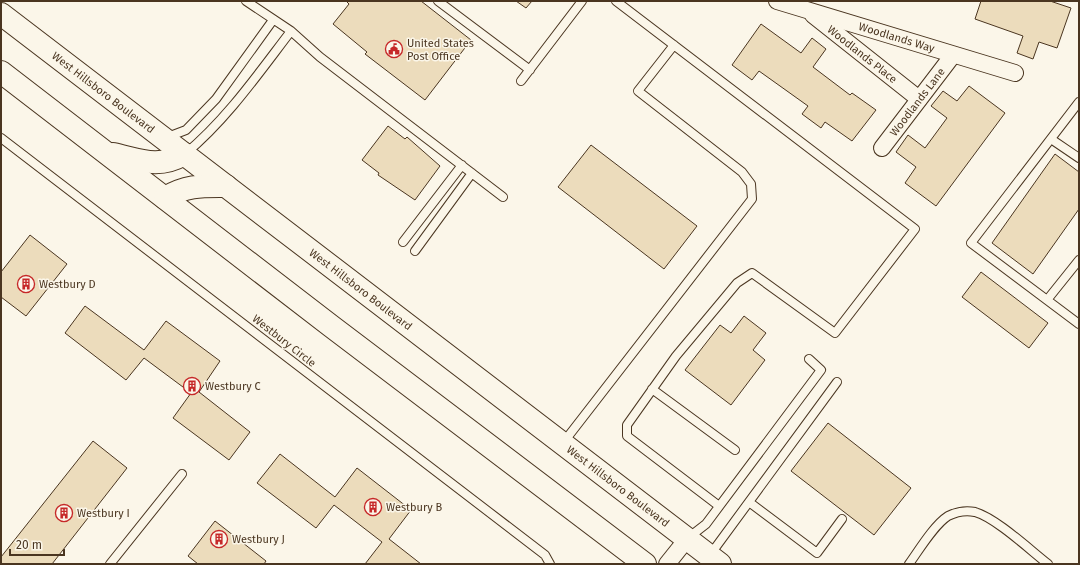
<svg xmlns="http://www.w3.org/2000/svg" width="1080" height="565" font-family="'Fira Sans',sans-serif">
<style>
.building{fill:#ecdcbc;stroke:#4a3520}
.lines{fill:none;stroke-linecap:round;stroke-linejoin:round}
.service-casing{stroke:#4a3520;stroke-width:10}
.minor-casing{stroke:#4a3520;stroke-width:18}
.primary-casing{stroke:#4a3520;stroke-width:24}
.service{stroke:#fbf6e9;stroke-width:8}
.minor{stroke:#fbf6e9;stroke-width:16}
.primary{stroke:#fbf6e9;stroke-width:22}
.labels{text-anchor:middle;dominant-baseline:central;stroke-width:3;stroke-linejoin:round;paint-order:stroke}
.street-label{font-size:11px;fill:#4a3520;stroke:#fbf6e9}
.poi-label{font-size:11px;fill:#4a3520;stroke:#fbf6e9;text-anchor:start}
</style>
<rect width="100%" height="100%" fill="#fbf6e9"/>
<path class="building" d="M 346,1 L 421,1 L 471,40 L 425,100 L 365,54 L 367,52 L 333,24 L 349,4 Z
M 516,1 L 532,1 L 526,8 Z
M 981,1 L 1050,1 L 1071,8 L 1057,48 L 1039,42 L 1033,59 L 1017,53 L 1023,36 L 975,19 Z
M 761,24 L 801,53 L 812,38 L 826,49 L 813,67 L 850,95 L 852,93 L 876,110 L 852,141 L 825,122 L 821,128 L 802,114 L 808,106 L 759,71 L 752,80 L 732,65 Z
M 969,86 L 1005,113 L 936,206 L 905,183 L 916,167 L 896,152 L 908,135 L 925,148 L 947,118 L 931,106 L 943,91 L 957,101 Z
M 388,126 L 405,139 L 407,137 L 440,166 L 415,200 L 378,175 L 379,173 L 362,160 Z
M 591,145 L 697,226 L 664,269 L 558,187 Z
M 1055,154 L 1079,172 L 1079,209 L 1033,274 L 992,243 Z
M 30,235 L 67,264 L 26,316 L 1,297 L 1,272 Z
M 981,272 L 1048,323 L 1029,348 L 962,297 Z
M 85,306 L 144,350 L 166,321 L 220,361 L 199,392 L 250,432 L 229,460 L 173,418 L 191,393 L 144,358 L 126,380 L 65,333 Z
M 744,316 L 766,333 L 753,350 L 765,360 L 731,405 L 685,370 L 720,325 L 731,333 Z
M 828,423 L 911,488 L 874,535 L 791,471 Z
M 93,441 L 127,468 L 52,564 L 3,564 L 1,562 L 1,557 Z
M 280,454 L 335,497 L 357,468 L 411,510 L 389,539 L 421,564 L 365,564 L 382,542 L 334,505 L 316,528 L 257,483 Z
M 215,521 L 266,561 L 264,564 L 198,564 L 188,556 Z"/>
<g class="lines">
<g class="service-casing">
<path id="service" d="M 246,1 L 291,31 L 320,57 L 503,197
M 438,1 L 530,70
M 616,1 L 915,229 L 835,333 L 752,273 L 737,283 L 676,356 L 627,425 L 627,436 L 719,506
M 521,81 L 582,1
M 1,138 L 545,555 L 550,564
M 165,138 L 186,130 L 216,99 L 273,20
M 1051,139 L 1079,158
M 185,154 C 227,119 258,74 291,31
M 403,242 L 462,165
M 415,251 L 472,173
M 1079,260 L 1047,300 L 1079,324
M 1047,300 L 971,243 L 1079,102
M 652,389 L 735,450
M 563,443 L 752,199 L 751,184 L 742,172 L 638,91 L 674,45
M 749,502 L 817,553 L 842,519
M 688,538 L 706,524 L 821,370 L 809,359
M 710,555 L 837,382
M 110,564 L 182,474
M 909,564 C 919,550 934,525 948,516 C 956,512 966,510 975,512 C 996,518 1030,550 1048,564"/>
</g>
<g class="minor-casing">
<g id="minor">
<path id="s1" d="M 777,1 L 1015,73"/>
<path id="s2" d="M 813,15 L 919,99"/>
<path id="s3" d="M 882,148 L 953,55"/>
<path d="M 667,564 L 687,539"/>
</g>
</g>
<g class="primary-casing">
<g id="primary">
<path id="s4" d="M 1,14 L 720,564"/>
<path d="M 1,72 L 331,326 L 645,564"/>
<path d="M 113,154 C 140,160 159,169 184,154"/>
<path d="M 165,198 C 187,185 202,186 226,186"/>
</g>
</g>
<use href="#service" class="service"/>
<use href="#minor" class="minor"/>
<use href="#primary" class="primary"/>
</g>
<defs>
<g id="civic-ring" transform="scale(0.9)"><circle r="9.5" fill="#fbf6e9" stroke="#c62828" stroke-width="1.5"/><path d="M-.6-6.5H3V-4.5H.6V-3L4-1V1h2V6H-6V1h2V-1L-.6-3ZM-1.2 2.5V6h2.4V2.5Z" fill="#c62828"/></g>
<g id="building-ring" transform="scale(0.9)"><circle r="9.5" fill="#fbf6e9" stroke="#c62828" stroke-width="1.5"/><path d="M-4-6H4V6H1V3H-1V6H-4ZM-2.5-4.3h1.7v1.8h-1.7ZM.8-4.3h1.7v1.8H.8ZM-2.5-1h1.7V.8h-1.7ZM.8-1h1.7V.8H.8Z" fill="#c62828"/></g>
</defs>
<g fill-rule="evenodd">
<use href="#civic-ring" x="394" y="49"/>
<use href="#building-ring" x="26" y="284"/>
<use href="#building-ring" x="192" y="386"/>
<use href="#building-ring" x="373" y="507"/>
<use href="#building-ring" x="64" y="513"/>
<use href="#building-ring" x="219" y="539"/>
</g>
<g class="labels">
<g class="street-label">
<text stroke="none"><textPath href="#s1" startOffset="125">Woodlands Way</textPath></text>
<text stroke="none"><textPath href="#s2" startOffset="63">Woodlands Place</textPath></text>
<text stroke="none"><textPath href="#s4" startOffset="129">West Hillsboro Boulevard</textPath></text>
<text stroke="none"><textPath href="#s3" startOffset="58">Woodlands Lane</textPath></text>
<text stroke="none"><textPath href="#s4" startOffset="453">West Hillsboro Boulevard</textPath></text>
<text transform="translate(284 341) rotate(38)">Westbury Circle</text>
<text stroke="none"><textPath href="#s4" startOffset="777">West Hillsboro Boulevard</textPath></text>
</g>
<g class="poi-label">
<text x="407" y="43">United States<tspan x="407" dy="13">Post Office</tspan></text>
<text x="39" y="284">Westbury D</text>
<text x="205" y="386">Westbury C</text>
<text x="386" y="507">Westbury B</text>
<text x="77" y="513">Westbury I</text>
<text x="232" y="539">Westbury J</text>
</g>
</g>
<rect width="1080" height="565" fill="none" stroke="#4a3520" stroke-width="4"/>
<path d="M10 549v6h54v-6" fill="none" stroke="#4a3520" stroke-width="2"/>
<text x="16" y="549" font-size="12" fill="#4a3520" stroke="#fbf6e9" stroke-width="3" paint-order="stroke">20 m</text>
</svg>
